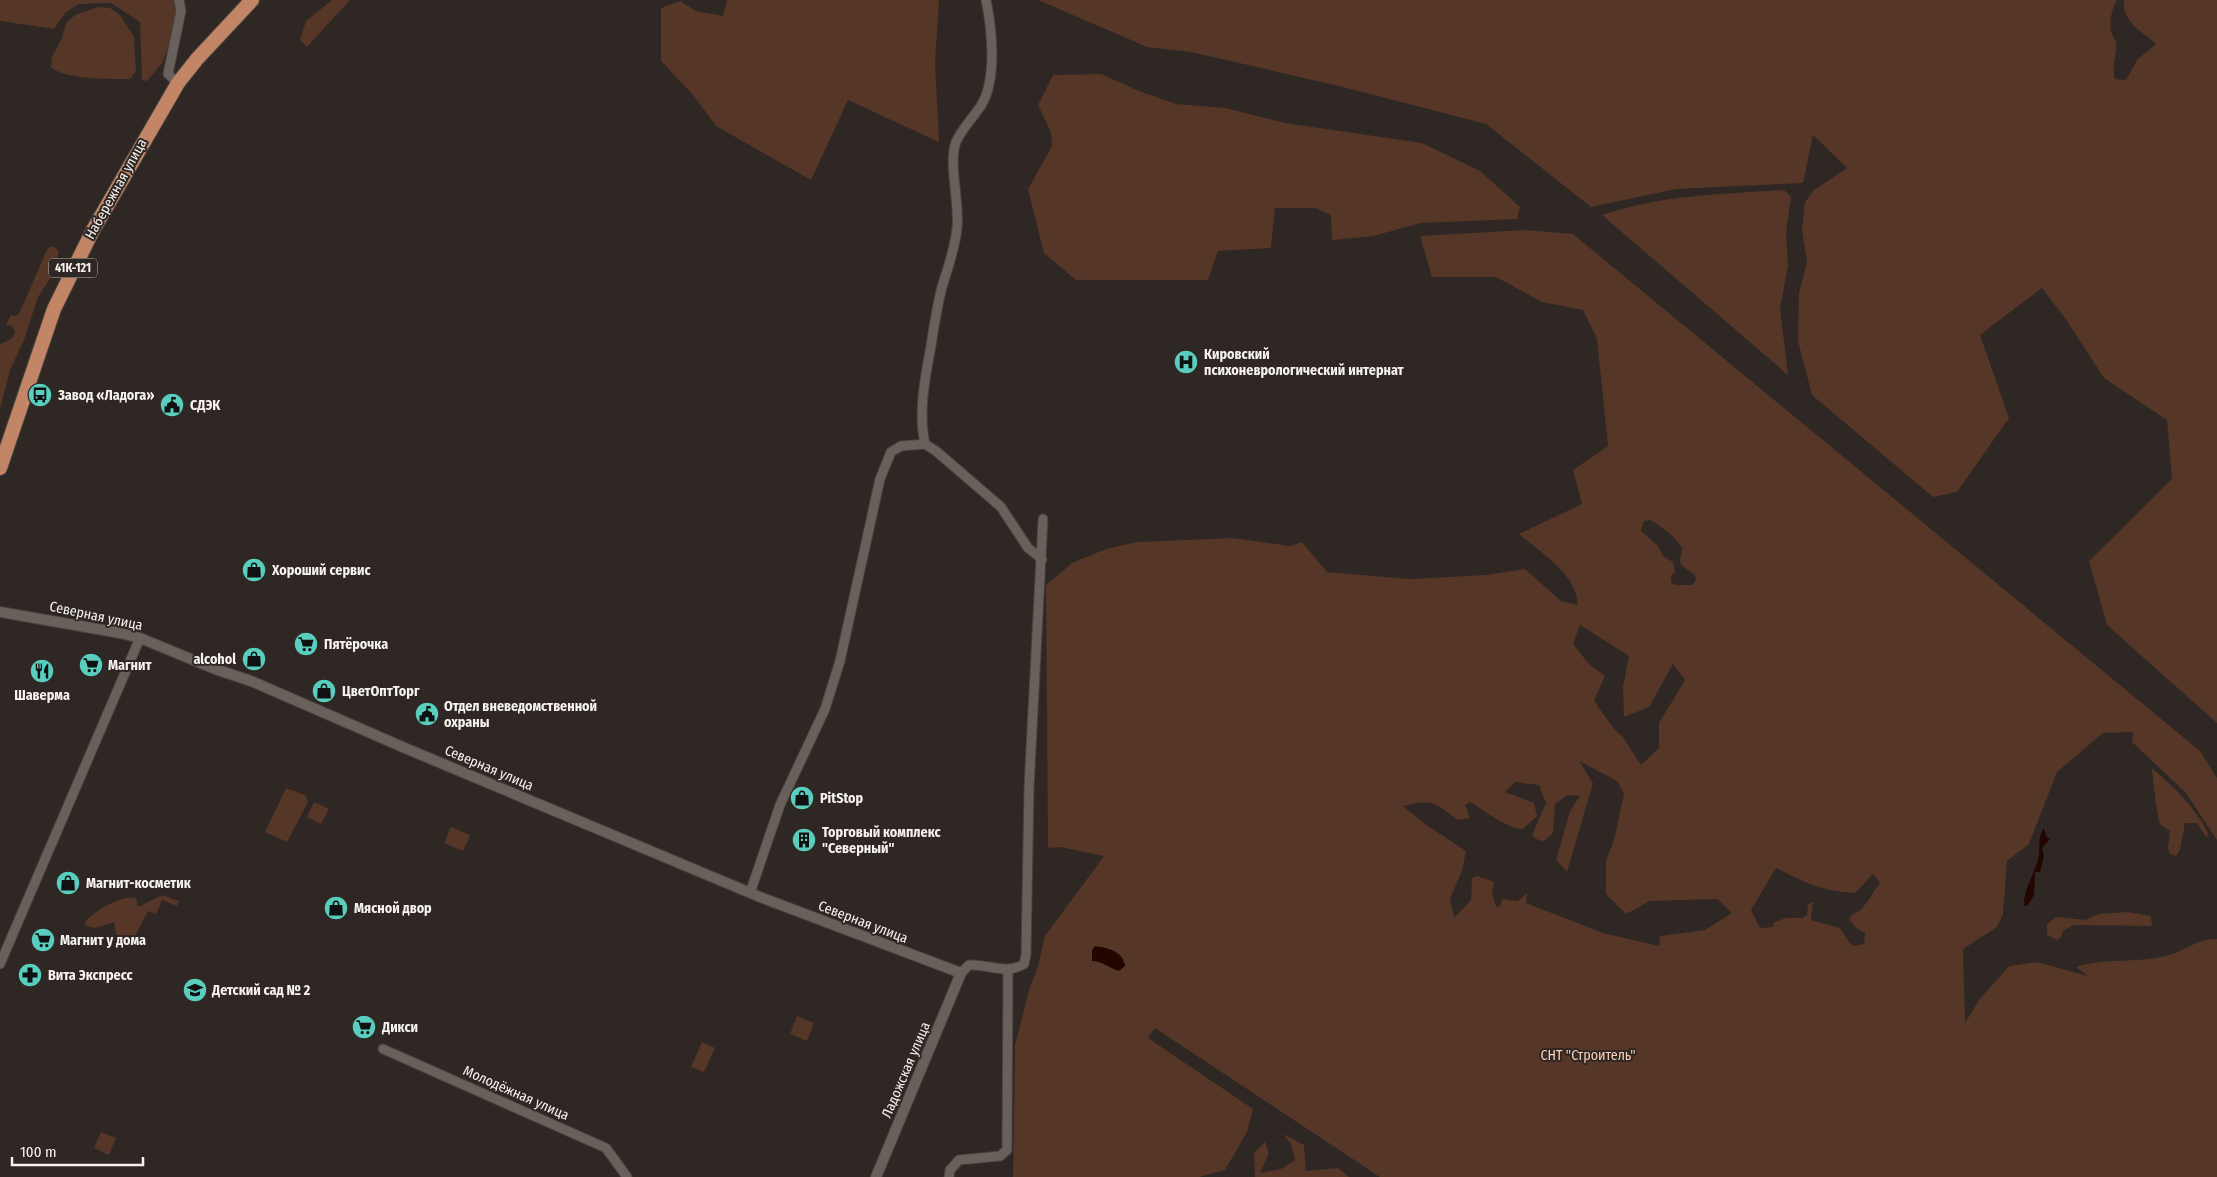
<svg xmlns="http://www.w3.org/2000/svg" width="2217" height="1177" font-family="'Fira Sans Condensed',sans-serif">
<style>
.green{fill:#553627;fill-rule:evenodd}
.water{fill:#230600}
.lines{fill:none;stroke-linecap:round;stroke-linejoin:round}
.minor-casing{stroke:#48423f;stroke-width:11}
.tertiary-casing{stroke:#48423f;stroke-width:12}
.primary-casing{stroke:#48423f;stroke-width:16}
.minor{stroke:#69605c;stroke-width:9}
.tertiary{stroke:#69605c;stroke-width:10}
.primary{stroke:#c28566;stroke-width:14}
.labels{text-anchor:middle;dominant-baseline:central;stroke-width:4;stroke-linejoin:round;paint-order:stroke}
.shield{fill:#2e2723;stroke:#bbb5b2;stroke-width:1}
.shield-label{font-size:12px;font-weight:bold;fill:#f7f2ef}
.street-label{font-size:14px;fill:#f7f2ef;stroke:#2e2723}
.poi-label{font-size:14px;font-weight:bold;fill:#f7f2ef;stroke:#2e2723;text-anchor:start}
.park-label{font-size:14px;fill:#fdceb8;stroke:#2e2723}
</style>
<rect width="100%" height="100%" fill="#2e2723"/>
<path class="green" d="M 0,0 L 175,0 L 177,17 L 163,62 L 147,81 L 142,80 L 140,22 L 111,3 L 79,4 L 65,13 L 54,29 L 0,21 Z
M 332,0 L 350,0 L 307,47 L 300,40 L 306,21 Z
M 727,0 L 939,0 L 935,63 L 939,142 L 848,100 L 811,180 L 716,126 L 693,95 L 661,61 L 661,8 L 680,1 L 696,11 L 723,16 Z
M 1038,0 L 2117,0 C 2112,9 2109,21 2111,31 C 2112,35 2115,39 2116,42 C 2118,53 2111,64 2115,79 L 2126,80 L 2137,60 L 2156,44 C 2141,30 2122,23 2124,0 L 2217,0 L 2217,723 L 2107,625 L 2089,561 L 2172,479 L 2167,420 L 2104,378 L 2067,321 L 2042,288 L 1980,335 L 2009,418 L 1957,492 L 1933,497 L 1812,395 L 1798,341 L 1799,293 L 1807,262 L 1802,230 L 1805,202 L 1814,190 L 1847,168 L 1813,135 L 1803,183 L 1676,189 L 1591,207 L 1486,124 L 1339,86 L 1191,52 L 1147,47 Z
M 98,7 L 110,8 L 120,15 L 134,37 L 136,71 L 130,79 C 112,79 64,80 51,67 L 52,57 L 62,38 L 66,23 L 75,15 Z
M 1101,74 L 1139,91 L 1176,104 L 1225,108 L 1285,123 L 1422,143 L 1480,171 L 1520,207 L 1517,219 L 1420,223 L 1374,236 L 1332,240 L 1331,215 L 1316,208 L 1275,208 L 1271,248 L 1218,251 L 1208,280 L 1076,280 L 1044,253 L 1028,189 L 1052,146 L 1051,132 L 1038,105 L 1053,75 Z
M 1784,190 L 1791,197 L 1786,233 L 1788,266 L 1780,308 L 1788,375 L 1602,215 C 1661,195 1722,194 1784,190 Z
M 1525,230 L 1573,234 L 2200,751 L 2217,778 L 2217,840 L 2186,793 L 2132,742 L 2133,732 L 2103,733 L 2057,772 L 2029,844 L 2007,861 L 2003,914 L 1997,927 L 1963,949 L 1965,1023 L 1979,1000 L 2009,966 L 2037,962 L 2088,976 L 2076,967 C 2106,957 2139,964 2169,955 C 2186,950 2199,938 2217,939 L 2217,1177 L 1380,1177 L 1155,1028 L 1148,1038 L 1253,1109 L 1247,1132 L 1225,1170 L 1199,1177 L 1013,1177 L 1015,1045 L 1029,990 L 1038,966 L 1045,936 L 1104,856 L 1060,847 L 1048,848 L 1046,585 L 1072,563 L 1106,549 L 1137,542 L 1233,538 L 1290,546 L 1302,542 L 1327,572 L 1410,579 L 1486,575 L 1525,569 L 1561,601 L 1578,605 C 1576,573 1541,553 1519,534 L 1582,504 L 1573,470 L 1608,446 L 1597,339 L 1583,310 L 1542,302 L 1496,277 L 1432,277 L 1420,236 ZM 1650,520 C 1663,527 1674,536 1682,548 L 1680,559 L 1681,565 L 1695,575 L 1696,580 L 1692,585 L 1675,585 L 1671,582 L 1671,576 L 1675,572 L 1673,562 L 1663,556 L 1658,546 L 1641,531 L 1644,521 ZM 1580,625 L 1629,656 L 1623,687 L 1624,717 L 1649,707 L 1673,664 L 1685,680 L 1659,723 L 1659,748 L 1641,765 L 1623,737 L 1614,729 L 1594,701 L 1605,676 L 1589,664 L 1573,644 ZM 1579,761 L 1617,781 L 1624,794 L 1614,840 L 1606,861 L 1606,894 L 1626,914 L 1650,901 L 1718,899 L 1732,913 L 1705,930 L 1660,936 L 1659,946 L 1603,933 L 1526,903 L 1527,893 L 1518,901 L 1502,899 L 1500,906 L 1496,907 L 1492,893 L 1494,882 L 1477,876 L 1472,878 L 1471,900 L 1454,918 L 1450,898 L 1462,871 L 1466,851 L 1422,822 L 1403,806 C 1433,799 1433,802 1458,820 L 1470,818 L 1465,805 L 1470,802 C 1486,811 1505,828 1523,829 L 1537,816 L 1534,803 L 1505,792 L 1515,782 L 1539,785 L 1546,803 L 1532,835 L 1538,840 L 1544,841 L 1553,833 L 1555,804 L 1568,795 L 1580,796 L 1570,811 L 1556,860 L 1567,872 L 1593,783 ZM 1776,868 C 1806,883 1821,891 1855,893 L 1873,874 L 1880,883 C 1872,892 1865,911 1853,914 L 1849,919 L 1856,928 L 1865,933 L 1864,944 L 1854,946 L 1849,942 L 1840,928 L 1811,920 L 1813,902 L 1808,904 L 1807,915 L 1802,918 L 1785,918 L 1774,923 L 1773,927 L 1760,928 L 1751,910 Z
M 53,246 L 59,251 L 53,274 L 38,297 L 24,340 L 10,370 L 0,409 L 0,344 L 11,339 L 15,333 L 13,327 L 6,324 L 11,315 L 15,316 L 19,314 L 45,254 L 48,248 Z
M 2152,768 C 2175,788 2194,806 2208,833 L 2207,838 L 2197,823 L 2185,823 L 2180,850 L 2176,856 L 2170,854 L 2168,848 L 2170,831 C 2167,829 2162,826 2160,824 C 2158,822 2152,774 2152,768 Z
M 286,788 L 305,795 L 308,802 L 287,842 L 265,832 Z
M 314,802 L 329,809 L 321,824 L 307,817 Z
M 451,827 L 470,835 L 463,851 L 444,843 Z
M 162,895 L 179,901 L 177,906 L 162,900 L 156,914 L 148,911 L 135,936 L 126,938 L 122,943 L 117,938 L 114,922 L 95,928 L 86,926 L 85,922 C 94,911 122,894 136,898 L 138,907 Z
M 2127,912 L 2151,916 L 2152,926 L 2074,925 L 2063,931 L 2061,937 L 2057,940 L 2047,935 L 2047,924 L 2056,917 L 2085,920 L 2099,914 Z
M 797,1016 L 814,1023 L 807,1041 L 790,1034 Z
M 702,1042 L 715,1048 L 704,1072 L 691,1067 Z
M 101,1132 L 116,1138 L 109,1155 L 94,1148 Z
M 1283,1134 L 1304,1145 L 1306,1171 L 1338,1168 L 1349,1177 L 1255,1177 L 1254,1153 L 1265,1142 L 1269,1153 L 1260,1173 L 1281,1169 L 1295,1160 L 1291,1144 Z"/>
<path class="water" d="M 2044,828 L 2046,836 L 2050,839 L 2042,848 L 2044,856 L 2040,872 L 2035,872 L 2034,895 L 2028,905 L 2024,906 C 2023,889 2036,872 2039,855 C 2040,845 2038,837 2044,828 Z
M 1095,946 C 1108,948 1123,951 1125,966 L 1119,971 C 1109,968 1102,961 1092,961 L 1092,950 Z"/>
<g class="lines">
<g class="minor-casing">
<path id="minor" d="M 178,83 L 168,74 L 181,11 L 179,0
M 925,444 C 918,411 925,379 931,346 C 934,326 937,306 942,287 C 948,267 955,249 957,228 C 960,204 948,162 956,142 C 962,128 974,117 982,104 C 997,78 992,29 986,0
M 750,893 L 780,805 L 825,709 L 840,661 L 880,479 L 891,452 L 901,446 L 925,444 L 936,451 L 1001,507 L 1028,548 L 1042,559
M 0,964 L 140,638
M 961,973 L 969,965 C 988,964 1007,975 1024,964 L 1026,955 L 1029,787 L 1043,519
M 383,1049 L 606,1148 L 627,1177
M 949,1177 L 950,1170 L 959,1160 L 1000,1156 L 1007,1150 L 1008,970"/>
</g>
<g class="tertiary-casing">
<path id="tertiary" d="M 0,612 L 120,633 L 140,638 L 215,669 L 251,681 L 405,748 L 760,897 L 961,973 L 876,1177"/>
</g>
<g class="primary-casing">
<path id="primary" d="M 0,468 L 54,309 L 93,230 L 178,83 L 197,59 L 252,0"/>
</g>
<use href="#minor" class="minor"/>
<use href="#tertiary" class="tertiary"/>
<use href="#primary" class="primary"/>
</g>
<defs>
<g id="hospital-disc" transform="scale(1.25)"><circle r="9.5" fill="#59cebf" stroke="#2e2723"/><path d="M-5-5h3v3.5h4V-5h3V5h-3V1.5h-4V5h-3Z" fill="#111"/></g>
<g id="bus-disc" transform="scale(1.25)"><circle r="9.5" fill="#59cebf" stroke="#2e2723"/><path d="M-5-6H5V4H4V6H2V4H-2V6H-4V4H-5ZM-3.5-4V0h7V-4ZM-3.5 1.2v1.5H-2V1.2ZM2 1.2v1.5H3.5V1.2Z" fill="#111"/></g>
<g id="civic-disc" transform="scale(1.25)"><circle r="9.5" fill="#59cebf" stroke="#2e2723"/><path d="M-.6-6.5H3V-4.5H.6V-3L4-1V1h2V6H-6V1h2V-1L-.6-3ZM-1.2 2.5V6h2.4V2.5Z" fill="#111"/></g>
<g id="shop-disc" transform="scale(1.25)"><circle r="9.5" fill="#59cebf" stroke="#2e2723"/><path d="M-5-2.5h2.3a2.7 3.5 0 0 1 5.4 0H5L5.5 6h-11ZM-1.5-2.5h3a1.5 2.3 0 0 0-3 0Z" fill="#111"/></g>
<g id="supermarket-disc" transform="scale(1.25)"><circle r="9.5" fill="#59cebf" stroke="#2e2723"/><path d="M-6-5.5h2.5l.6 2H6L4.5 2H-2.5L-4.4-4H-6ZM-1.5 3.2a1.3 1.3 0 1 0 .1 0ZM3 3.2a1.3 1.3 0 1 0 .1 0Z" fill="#111"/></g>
<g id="restaurant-disc" transform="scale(1.25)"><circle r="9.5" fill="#59cebf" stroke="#2e2723"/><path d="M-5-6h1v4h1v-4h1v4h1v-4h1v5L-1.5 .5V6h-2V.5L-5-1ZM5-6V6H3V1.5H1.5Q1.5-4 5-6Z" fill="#111"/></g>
<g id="building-disc" transform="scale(1.25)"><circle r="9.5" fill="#59cebf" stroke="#2e2723"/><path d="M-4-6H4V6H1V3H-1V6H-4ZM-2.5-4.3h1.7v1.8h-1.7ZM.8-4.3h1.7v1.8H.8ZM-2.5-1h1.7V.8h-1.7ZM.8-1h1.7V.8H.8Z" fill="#111"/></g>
<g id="pharmacy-disc" transform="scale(1.25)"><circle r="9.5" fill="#59cebf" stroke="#2e2723"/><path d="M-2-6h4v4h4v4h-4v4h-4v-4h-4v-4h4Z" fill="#111"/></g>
<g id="school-disc" transform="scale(1.25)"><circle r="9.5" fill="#59cebf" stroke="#2e2723"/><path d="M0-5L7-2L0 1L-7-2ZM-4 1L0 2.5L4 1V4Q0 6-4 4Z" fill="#111"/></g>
</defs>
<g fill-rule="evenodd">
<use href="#hospital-disc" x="1186" y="362"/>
<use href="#bus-disc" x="40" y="395"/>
<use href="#civic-disc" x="172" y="405"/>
<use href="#shop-disc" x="254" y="570"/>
<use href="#supermarket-disc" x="306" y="644"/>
<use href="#shop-disc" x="254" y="659"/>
<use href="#supermarket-disc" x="91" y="665"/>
<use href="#restaurant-disc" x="42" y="671"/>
<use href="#shop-disc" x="324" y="691"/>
<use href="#civic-disc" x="427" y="714"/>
<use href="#shop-disc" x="802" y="798"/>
<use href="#building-disc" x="804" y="840"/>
<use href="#shop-disc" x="68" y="883"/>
<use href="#shop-disc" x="336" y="908"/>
<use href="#supermarket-disc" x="43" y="940"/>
<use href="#pharmacy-disc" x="30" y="975"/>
<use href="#school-disc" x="195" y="990"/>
<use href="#supermarket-disc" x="364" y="1027"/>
</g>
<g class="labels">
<rect class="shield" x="49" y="258.5" width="48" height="19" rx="4"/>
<g class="shield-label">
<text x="73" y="268">41К-121</text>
</g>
<g class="street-label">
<text transform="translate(116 189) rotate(-61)">Набережная улица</text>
<text transform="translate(96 616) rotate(12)">Северная улица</text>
<text transform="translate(489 768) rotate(23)">Северная улица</text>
<text transform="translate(863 922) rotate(21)">Северная улица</text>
<text transform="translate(906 1070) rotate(-67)">Ладожская улица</text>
<text transform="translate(516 1093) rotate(24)">Молодёжная улица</text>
</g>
<g class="poi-label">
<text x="1204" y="354">Кировский<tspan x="1204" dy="16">психоневрологический интернат</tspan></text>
<text x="58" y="395">Завод «Ладога»</text>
<text x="190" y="405">СДЭК</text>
<text x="272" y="570">Хороший сервис</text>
<text x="324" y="644">Пятёрочка</text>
<text x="236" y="659" text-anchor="end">alcohol</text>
<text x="108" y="665">Магнит</text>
<text x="342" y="691">ЦветОптТорг</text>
<text x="42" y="695" text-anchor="middle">Шаверма</text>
<text x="444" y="706">Отдел вневедомственной<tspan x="444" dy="16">охраны</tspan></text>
<text x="820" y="798">PitStop</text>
<text x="822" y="832">Торговый комплекс<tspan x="822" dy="16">"Северный"</tspan></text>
<text x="86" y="883">Магнит-косметик</text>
<text x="354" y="908">Мясной двор</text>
<text x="60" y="940">Магнит у дома</text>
<text x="48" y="975">Вита Экспресс</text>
<text x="212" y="990">Детский сад № 2</text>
<text x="382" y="1027">Дикси</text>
</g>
<g class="park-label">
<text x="1588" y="1055">СНТ "Строитель"</text>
</g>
</g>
<path d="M12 1157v8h131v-8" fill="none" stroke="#f7f2ef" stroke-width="2.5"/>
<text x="20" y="1157" font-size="15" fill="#f7f2ef" stroke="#2e2723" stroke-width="4" paint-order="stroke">100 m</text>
</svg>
